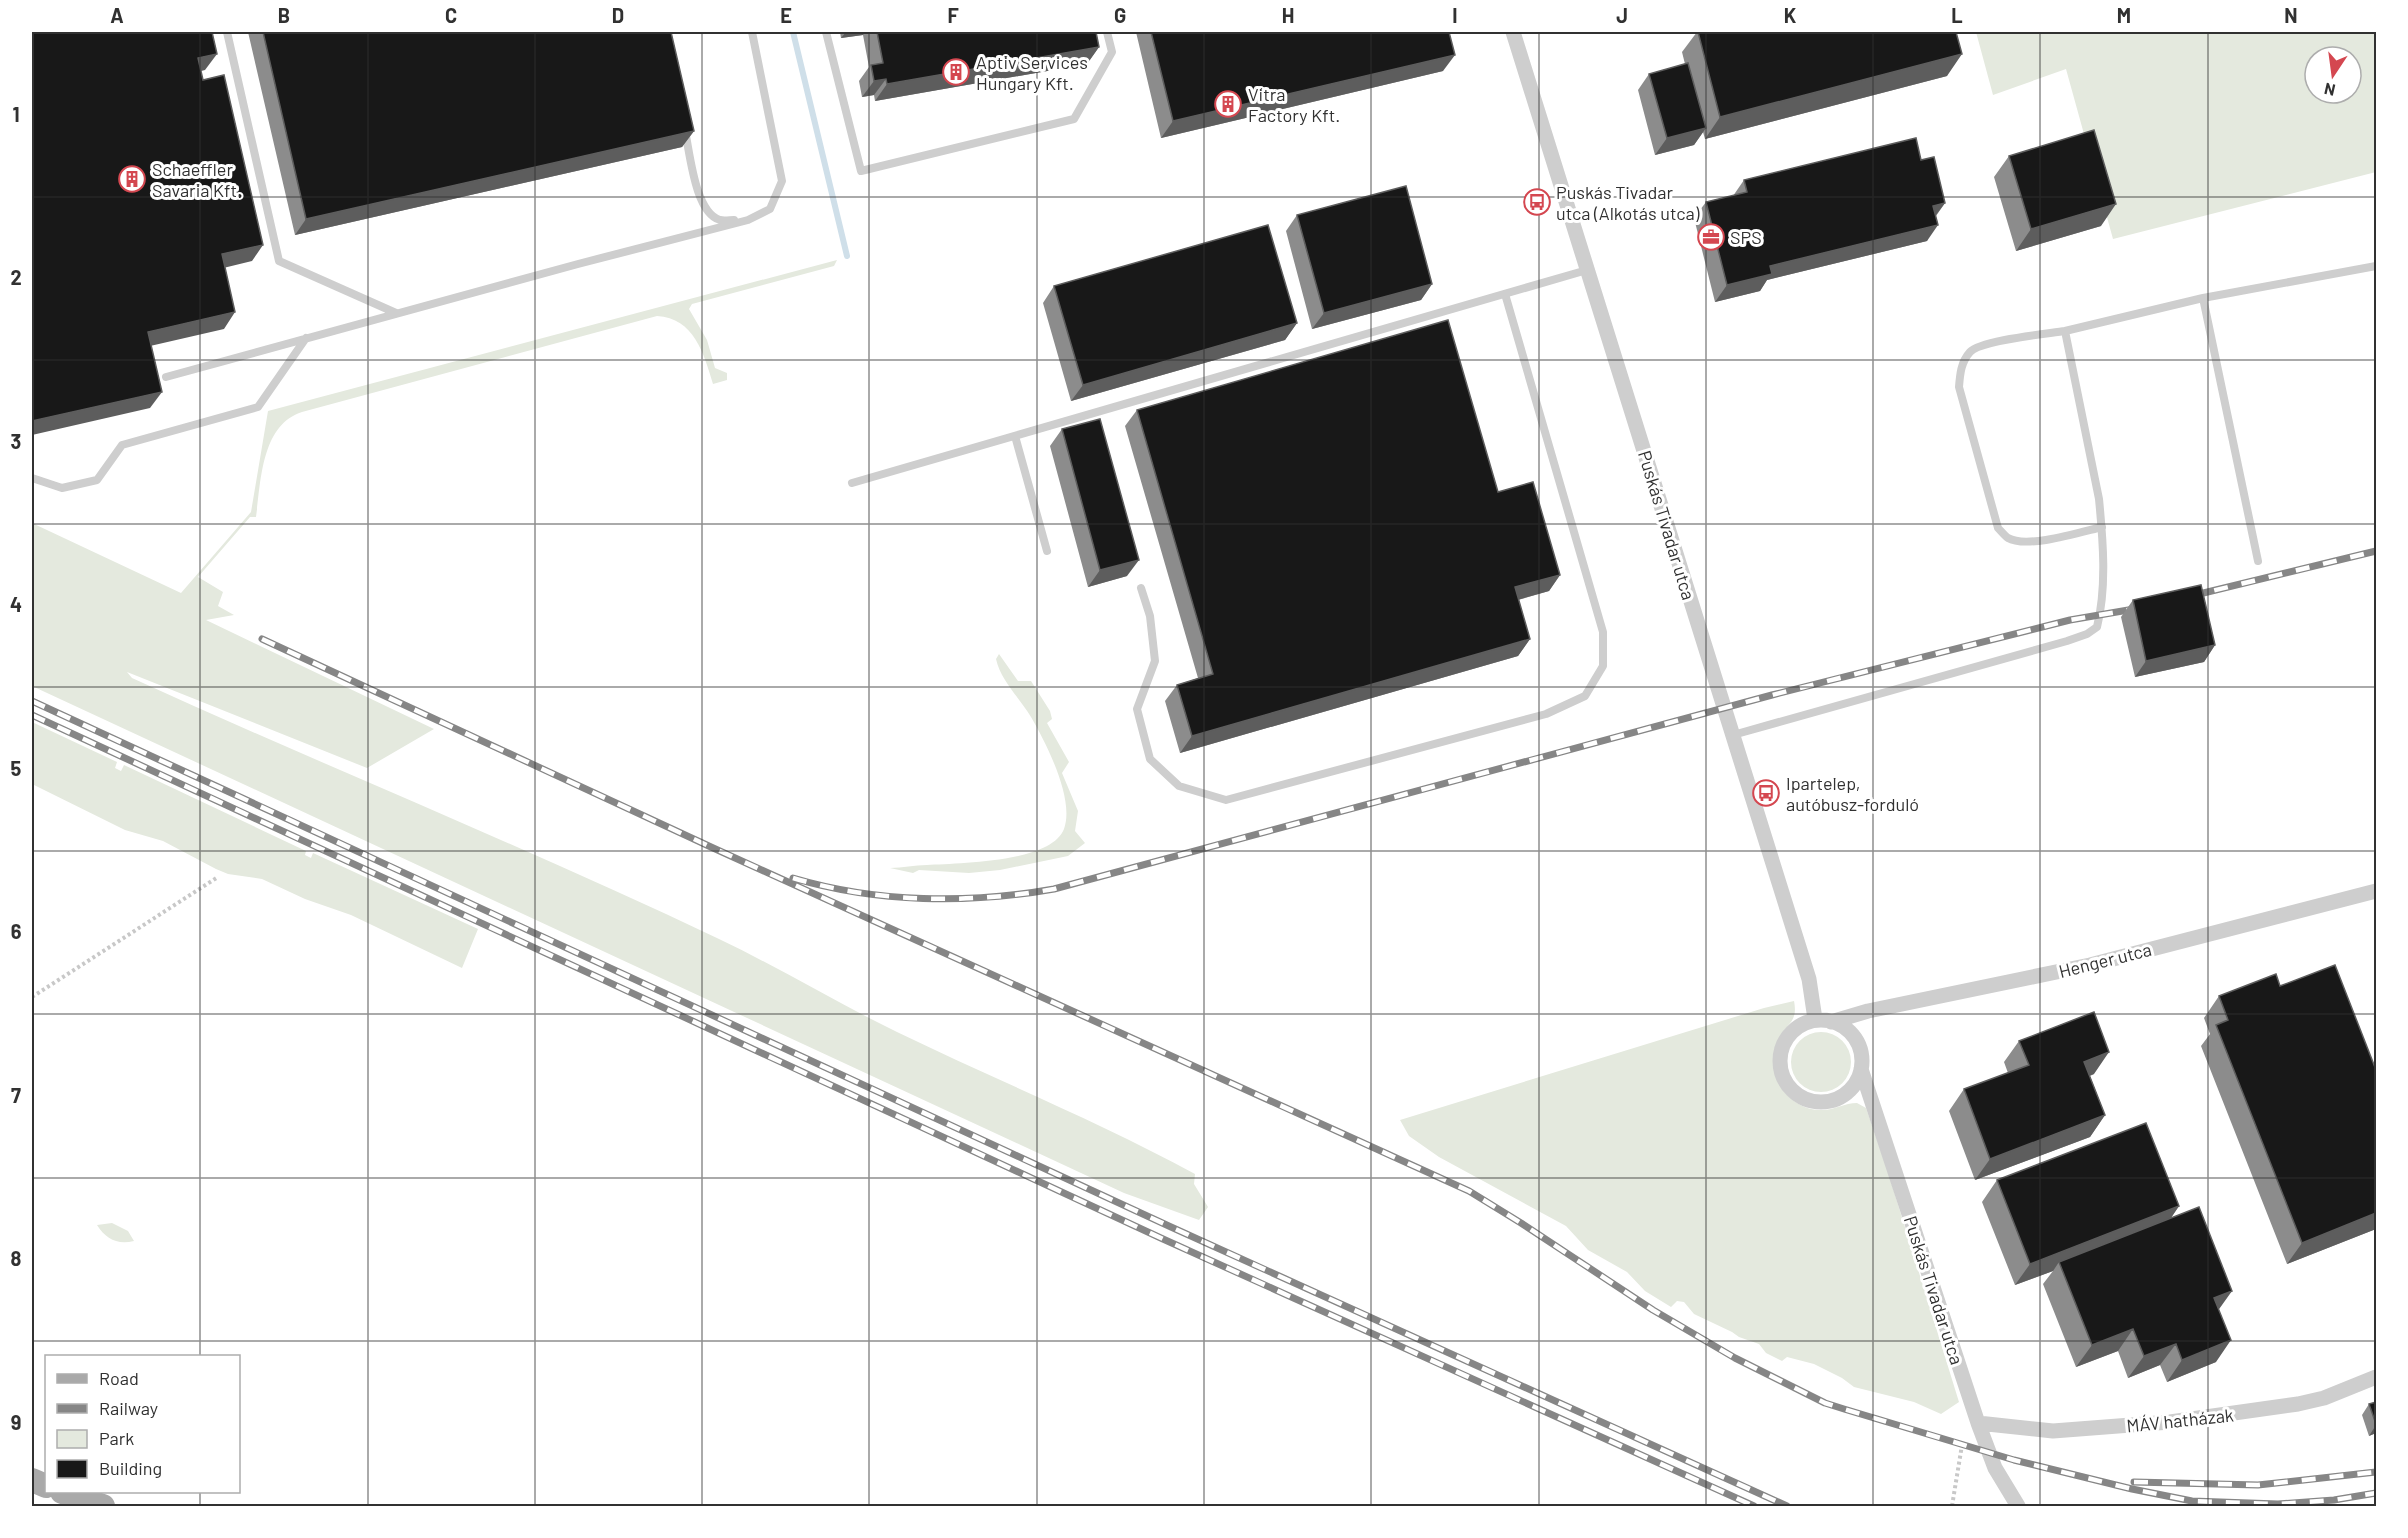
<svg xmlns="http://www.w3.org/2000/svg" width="2408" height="1538" font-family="Barlow,sans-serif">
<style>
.green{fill:#e4e9de;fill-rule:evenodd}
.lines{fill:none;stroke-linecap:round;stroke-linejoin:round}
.stream{stroke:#cfdfe9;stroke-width:6}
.path{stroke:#c8c8c8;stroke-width:4;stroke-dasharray:3 3;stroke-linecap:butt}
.lane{stroke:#cecece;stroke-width:8}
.street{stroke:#cecece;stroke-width:15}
.primary{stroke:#a9a9a9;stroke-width:24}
.rail-casing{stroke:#868686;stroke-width:7}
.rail{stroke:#fff;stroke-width:4.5;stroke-dasharray:14;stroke-linecap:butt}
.wall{fill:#8c8c8c}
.shaded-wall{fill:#5d5d5d}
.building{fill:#181818;stroke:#5d5d5d;stroke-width:1.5}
.grid{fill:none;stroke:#313131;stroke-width:1.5;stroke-opacity:0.55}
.labels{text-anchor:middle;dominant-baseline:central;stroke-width:6;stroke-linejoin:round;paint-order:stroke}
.poi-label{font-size:18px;fill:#313131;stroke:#fff;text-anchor:start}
.street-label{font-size:18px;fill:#313131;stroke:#fff}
.neatline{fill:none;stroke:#313131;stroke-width:2}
.grid-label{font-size:20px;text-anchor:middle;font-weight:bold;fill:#313131}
</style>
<rect width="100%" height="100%" fill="#fff"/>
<path class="green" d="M 1976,32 L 2376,32 L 2376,172 L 2113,239 L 2066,69 L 1993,95 ZM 2315,57 L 2351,57 L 2351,93 L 2315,93 Z
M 837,260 L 834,266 L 692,304 L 689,309 L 707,340 L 715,368 L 727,373 L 727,380 L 713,384 C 704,354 694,318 657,316 L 302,412 C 261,425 261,482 256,517 L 250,517 L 198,577 L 223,592 L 218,606 L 234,615 L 206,620 L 434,729 L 367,768 L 127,672 L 132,678 C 327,767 526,847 719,939 C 780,968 837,1003 897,1032 C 996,1080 1098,1121 1195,1174 L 1194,1184 L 1208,1207 L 1199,1220 L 1124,1193 L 32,686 L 32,523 L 181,593 L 251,512 L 268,411 Z
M 999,654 L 1018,681 L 1031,681 L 1050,711 L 1052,719 L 1047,723 L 1069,762 L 1062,773 L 1078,811 L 1075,831 L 1085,843 L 1068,856 L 1000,870 L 969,873 L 919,870 L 913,873 L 890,868 C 903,868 914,865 927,865 C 957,863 1051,863 1064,829 C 1075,799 1046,743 1031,717 C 1019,697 1001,681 996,659 Z
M 32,722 L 117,762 L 115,768 L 121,771 L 124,765 L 306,851 L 305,855 L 311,858 L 313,853 L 478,929 L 462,968 L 351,915 L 305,899 L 262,879 L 228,874 L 216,869 L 163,841 L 125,830 L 32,784 Z
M 1794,1001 C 1798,1022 1788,1022 1779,1038 C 1769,1057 1773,1080 1787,1095 C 1796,1104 1808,1110 1820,1110 C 1833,1111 1844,1103 1857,1103 L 1866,1108 L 1887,1169 L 1959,1402 L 1941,1414 L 1914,1402 L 1854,1387 L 1842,1378 L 1814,1364 L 1787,1357 L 1782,1361 L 1766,1353 L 1759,1344 L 1739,1337 L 1732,1332 L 1694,1314 L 1684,1302 L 1677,1301 L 1671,1307 L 1645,1291 L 1627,1272 L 1588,1250 L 1566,1226 L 1439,1157 L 1409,1136 L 1400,1120 L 1764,1008 Z
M1791 1062a30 30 0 1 1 60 0a30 30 0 1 1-60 0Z
M 112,1223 L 128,1231 L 134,1241 C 117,1245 106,1239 97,1225 Z"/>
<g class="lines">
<path class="stream" d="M 793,32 L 847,256"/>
<path class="path" d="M 32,997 L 218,877
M 1952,1506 L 1962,1445"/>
<path class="lane" d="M 227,32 L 279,261 L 396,313
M 826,32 L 861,171 L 1074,119 L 1112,52 L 1107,32
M 685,131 C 690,153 695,213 720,220 C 724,221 730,220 734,220
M 2203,298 L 2376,266
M 2065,331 L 2203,298 L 2258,561
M 166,377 L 578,264 L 748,220 L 770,209 L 782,181 L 752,32
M 1015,436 L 1047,551
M 32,478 L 62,488 L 97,480 L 122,445 L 258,407 L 306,338
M 852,483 L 1587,270
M 1141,588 L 1150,616 L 1155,661 L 1137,709 L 1150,759 L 1179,786 L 1226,800 L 1546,714 L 1585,696 L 1603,666 L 1603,632 L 1505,294
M 1733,735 L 2067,641 L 2087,634 L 2097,627 C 2107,587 2103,540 2099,499 L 2065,331 C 2046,334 1981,340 1970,352 C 1961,362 1960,374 1959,387 L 1998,528 C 2001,531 2005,536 2008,538 C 2027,549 2081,532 2102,527"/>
<path class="street" d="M 1513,32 L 1809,979 L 1815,1019
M1780 1061a41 41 0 1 1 82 0a41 41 0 1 1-82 0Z
M 1831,1022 L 1868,1011 L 2090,965 L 2376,891
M 1861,1069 L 1978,1423 L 1995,1468 L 2018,1506
M 1978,1423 L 2053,1431 L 2170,1422 L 2298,1404 L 2324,1398 L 2376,1377"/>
<path class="primary" d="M 32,1480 L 46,1486
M 62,1492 L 103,1506"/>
<g class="rail-casing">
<path id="rail" d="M 2187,597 L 2376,551
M 262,639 L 711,847 L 1469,1191 L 1521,1223 L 1653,1310 L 1735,1358 L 1825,1403 L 1844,1409 L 2014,1460 L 2132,1489 L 2192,1501 L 2278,1504 L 2334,1500 L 2376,1493
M 32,701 L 1171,1227 L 1787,1506
M 32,715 L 1163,1239 L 1754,1506
M 793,878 C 877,903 969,904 1054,889 L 1772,695 L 2070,620 L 2140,608
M 2134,1482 L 2258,1485 L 2376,1472"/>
</g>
<use href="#rail" class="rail"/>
</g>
<path class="wall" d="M 248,32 L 671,32 L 694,131 L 682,147 L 295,235 Z
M 840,32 L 1096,32 L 1099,47 L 1087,64 L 875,101 L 874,95 L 862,97 L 859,81 L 869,67 L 863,35 L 841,38 Z
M 1136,32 L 1449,32 L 1443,71 L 1161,138 Z
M 1697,32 L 1956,32 L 1947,76 L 1705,139 L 1703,132 L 1694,145 L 1655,155 L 1638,90 L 1649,74 L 1685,64 L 1682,52 Z
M 2009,156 L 2101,226 L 2016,251 L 1994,177 Z
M 1921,160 L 1945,203 L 1936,216 L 1927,241 L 1767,280 L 1760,291 L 1715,302 L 1694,218 L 1706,202 L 1733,196 L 1744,180 Z
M 1297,215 L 1432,284 L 1421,300 L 1312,329 L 1286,231 Z
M 1054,286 L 1297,323 L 1285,340 L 1071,401 L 1043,303 Z
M 1137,410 L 1498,492 L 1560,575 L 1549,591 L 1518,600 L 1530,639 L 1518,656 L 1180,753 L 1165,701 L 1177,685 L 1198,678 L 1125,426 Z
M 1062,429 L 1127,576 L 1088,587 L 1050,446 Z
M 2133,600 L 2215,645 L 2204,662 L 2135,677 L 2121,617 Z
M 2219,996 L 2376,1070 L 2376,1229 L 2287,1264 L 2201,1046 L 2210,1034 L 2204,1018 Z
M 2019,1041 L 2094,1074 L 2090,1076 L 2105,1115 L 2090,1137 L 1975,1180 L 1949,1111 L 1964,1089 L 2008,1073 L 2004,1062 Z
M 1997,1180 L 2179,1206 L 2171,1218 L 2219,1309 L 2216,1362 L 2167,1382 L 2160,1365 L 2128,1378 L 2118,1351 L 2076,1367 L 2043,1284 L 2053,1271 L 2015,1285 L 1982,1202 Z
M 2376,1402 L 2376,1433 L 2369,1436 L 2362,1415 L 2369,1404 Z"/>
<path class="shaded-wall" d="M 846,32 L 865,32 L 863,35 L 841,38 Z
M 1099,47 L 1087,64 L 875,101 L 887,84 Z
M 217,54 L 205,70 L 186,75 L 198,58 Z
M 1962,54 L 1947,76 L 1705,139 L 1720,117 Z
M 1455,55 L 1443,71 L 1161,138 L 1173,121 Z
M 886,79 L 874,95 L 862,97 L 874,81 Z
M 1706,128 L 1694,145 L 1655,155 L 1667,138 Z
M 694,131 L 682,147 L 295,235 L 306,219 Z
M 1945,203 L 1933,219 L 1933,206 Z
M 2116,204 L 2101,226 L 2016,251 L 2031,229 Z
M 1938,225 L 1927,241 L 1767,280 L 1760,291 L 1715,302 L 1727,285 L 1770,266 Z
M 263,245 L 252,261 L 211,271 L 222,254 Z
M 1432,284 L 1421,300 L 1312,329 L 1324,313 Z
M 235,312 L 224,329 L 137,349 L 148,332 Z
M 1297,323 L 1285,340 L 1071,401 L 1083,385 Z
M 162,392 L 150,408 L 32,435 L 32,421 Z
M 1139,560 L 1127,576 L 1088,587 L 1100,570 Z
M 1560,575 L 1549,591 L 1503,604 L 1515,587 Z
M 1530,639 L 1518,656 L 1180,753 L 1192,736 Z
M 2215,645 L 2204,662 L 2135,677 L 2146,661 Z
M 2109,1052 L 2094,1074 L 2069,1083 L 2084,1062 Z
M 2105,1115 L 2090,1137 L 1975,1180 L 1990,1159 Z
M 2179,1206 L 2164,1228 L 2059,1262 L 2053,1271 L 2015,1285 L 2030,1264 Z
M 2376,1213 L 2376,1229 L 2287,1264 L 2302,1243 Z
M 2232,1291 L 2217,1312 L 2214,1298 Z
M 2133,1329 L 2118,1351 L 2076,1367 L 2092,1345 Z
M 2231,1340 L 2216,1362 L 2167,1382 L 2182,1360 Z
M 2176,1344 L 2160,1365 L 2128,1378 L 2144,1356 Z
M 2376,1425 L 2376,1433 L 2369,1436 Z"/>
<path class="building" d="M 32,32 L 212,32 L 217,54 L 198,58 L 203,80 L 224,75 L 263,245 L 222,254 L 235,312 L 148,332 L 162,392 L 32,421 Z
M 263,32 L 671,32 L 694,131 L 306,219 Z
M 877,32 L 1096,32 L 1099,47 L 887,84 L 886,79 L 874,81 L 871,65 L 883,63 Z
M 1151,32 L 1449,32 L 1455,55 L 1173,121 Z
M 1698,32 L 1956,32 L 1962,54 L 1720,117 Z
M 1688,63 L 1706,128 L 1667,138 L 1649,74 Z
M 2094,130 L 2116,204 L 2031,229 L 2009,156 Z
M 1916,138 L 1921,160 L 1934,157 L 1945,203 L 1933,206 L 1938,225 L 1770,266 L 1772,274 L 1727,285 L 1706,202 L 1747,192 L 1744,180 Z
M 1406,186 L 1432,284 L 1324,313 L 1297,215 Z
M 1268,225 L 1297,323 L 1083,385 L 1054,286 Z
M 1448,320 L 1498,492 L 1533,482 L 1560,575 L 1515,587 L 1530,639 L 1192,736 L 1177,685 L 1213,674 L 1137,410 Z
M 1100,419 L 1139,560 L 1100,570 L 1062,429 Z
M 2201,585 L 2215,645 L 2146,661 L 2133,600 Z
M 2335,965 L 2376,1070 L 2376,1213 L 2302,1243 L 2216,1025 L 2228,1020 L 2219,996 L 2276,974 L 2280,986 Z
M 2094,1012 L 2109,1052 L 2084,1062 L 2105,1115 L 1990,1159 L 1964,1089 L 2029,1065 L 2019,1041 Z
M 2146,1123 L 2179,1206 L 2030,1264 L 1997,1180 Z
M 2199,1207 L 2232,1291 L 2214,1298 L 2231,1340 L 2182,1360 L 2176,1344 L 2144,1356 L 2133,1329 L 2092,1345 L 2059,1262 Z
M 2376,1402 L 2376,1424 L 2369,1404 Z"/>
<path class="grid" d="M 200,32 L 200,1356M 368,32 L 368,1506M 535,32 L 535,1506M 702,32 L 702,1506M 869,32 L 869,1506M 1037,32 L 1037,1506M 1204,32 L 1204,1506M 1371,32 L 1371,1506M 1539,32 L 1539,1506M 1706,32 L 1706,1506M 1873,32 L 1873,1506M 2040,32 L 2040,1506M 2208,32 L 2208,1506M 32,197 L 2376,197M 32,360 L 2376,360M 32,524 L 2376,524M 32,687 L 2376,687M 32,851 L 2376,851M 32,1014 L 2376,1014M 32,1178 L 2376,1178M 32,1341 L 2376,1341M 200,1492 L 200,1506"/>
<defs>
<g id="building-ring" transform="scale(1.35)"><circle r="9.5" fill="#fff" stroke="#d44750" stroke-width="1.5"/><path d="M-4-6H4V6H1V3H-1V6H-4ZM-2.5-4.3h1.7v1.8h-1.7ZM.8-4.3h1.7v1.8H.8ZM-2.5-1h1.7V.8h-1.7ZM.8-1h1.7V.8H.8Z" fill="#d44750"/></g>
<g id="bus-ring" transform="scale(1.35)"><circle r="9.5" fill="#fff" stroke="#d44750" stroke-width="1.5"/><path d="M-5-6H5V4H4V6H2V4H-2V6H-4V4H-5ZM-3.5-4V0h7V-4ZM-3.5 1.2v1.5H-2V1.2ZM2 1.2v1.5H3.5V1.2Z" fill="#d44750"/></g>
<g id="office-ring" transform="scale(1.35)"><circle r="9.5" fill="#fff" stroke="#d44750" stroke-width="1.5"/><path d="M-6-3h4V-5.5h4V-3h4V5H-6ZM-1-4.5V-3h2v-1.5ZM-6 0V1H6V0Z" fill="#d44750"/></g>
</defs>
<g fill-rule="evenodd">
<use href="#building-ring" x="956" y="72"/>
<use href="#building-ring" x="1228" y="104"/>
<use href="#building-ring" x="132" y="179"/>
<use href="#bus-ring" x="1537" y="202"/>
<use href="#office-ring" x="1711" y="237"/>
<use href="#bus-ring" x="1766" y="793"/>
</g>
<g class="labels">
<g class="poi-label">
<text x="976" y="62">Aptiv Services<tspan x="976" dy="21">Hungary Kft.</tspan></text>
<text x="1248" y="94">Vitra<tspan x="1248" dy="21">Factory Kft.</tspan></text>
<text x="152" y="169">Schaeffler<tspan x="152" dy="21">Savaria Kft.</tspan></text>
<text x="1556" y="192">Puskás Tivadar<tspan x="1556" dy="21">utca (Alkotás utca)</tspan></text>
<text x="1730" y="237">SPS</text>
<text x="1786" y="783">Ipartelep,<tspan x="1786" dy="21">autóbusz-forduló</tspan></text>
</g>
<g class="street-label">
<text transform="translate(1667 525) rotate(73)">Puskás Tivadar utca</text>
<text transform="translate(2105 960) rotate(-14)">Henger utca</text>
<text transform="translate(1934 1290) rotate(72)">Puskás Tivadar utca</text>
<text transform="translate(2180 1420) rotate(-6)">MÁV hatházak</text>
</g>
</g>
<rect width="2408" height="1538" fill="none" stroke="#ffffff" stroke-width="66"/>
<rect x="45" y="1355" width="195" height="138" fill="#ffffff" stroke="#adadad" stroke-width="1.5"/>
<rect x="57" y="1374" width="30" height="9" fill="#a9a9a9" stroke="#adadad" stroke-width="1.5"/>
<text x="99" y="1385" font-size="18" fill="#313131">Road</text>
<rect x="57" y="1404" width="30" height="9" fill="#868686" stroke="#adadad" stroke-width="1.5"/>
<text x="99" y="1415" font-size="18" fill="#313131">Railway</text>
<rect x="57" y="1430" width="30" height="18" fill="#e4e9de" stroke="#adadad" stroke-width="1.5"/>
<text x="99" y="1445" font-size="18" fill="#313131">Park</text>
<rect x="57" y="1460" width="30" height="18" fill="#181818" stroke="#adadad" stroke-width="1.5"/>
<text x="99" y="1475" font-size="18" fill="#313131">Building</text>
<g transform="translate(2333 75) rotate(193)"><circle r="28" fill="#ffffff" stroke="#adadad" stroke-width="1.5"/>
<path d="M0-4.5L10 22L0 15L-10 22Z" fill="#d44750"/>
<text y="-9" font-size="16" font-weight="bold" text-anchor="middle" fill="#313131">N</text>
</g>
<rect x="33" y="33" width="2342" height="1472" class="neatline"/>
<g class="grid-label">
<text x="117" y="23">A</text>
<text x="284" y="23">B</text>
<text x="451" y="23">C</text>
<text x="618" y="23">D</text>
<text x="786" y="23">E</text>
<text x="953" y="23">F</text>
<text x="1120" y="23">G</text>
<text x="1288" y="23">H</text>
<text x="1455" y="23">I</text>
<text x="1622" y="23">J</text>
<text x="1790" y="23">K</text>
<text x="1957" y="23">L</text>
<text x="2124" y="23">M</text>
<text x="2291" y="23">N</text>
<text x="16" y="122">1</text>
<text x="16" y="285">2</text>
<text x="16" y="449">3</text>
<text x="16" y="612">4</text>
<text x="16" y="776">5</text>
<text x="16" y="939">6</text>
<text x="16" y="1103">7</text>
<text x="16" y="1266">8</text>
<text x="16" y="1430">9</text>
</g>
</svg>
